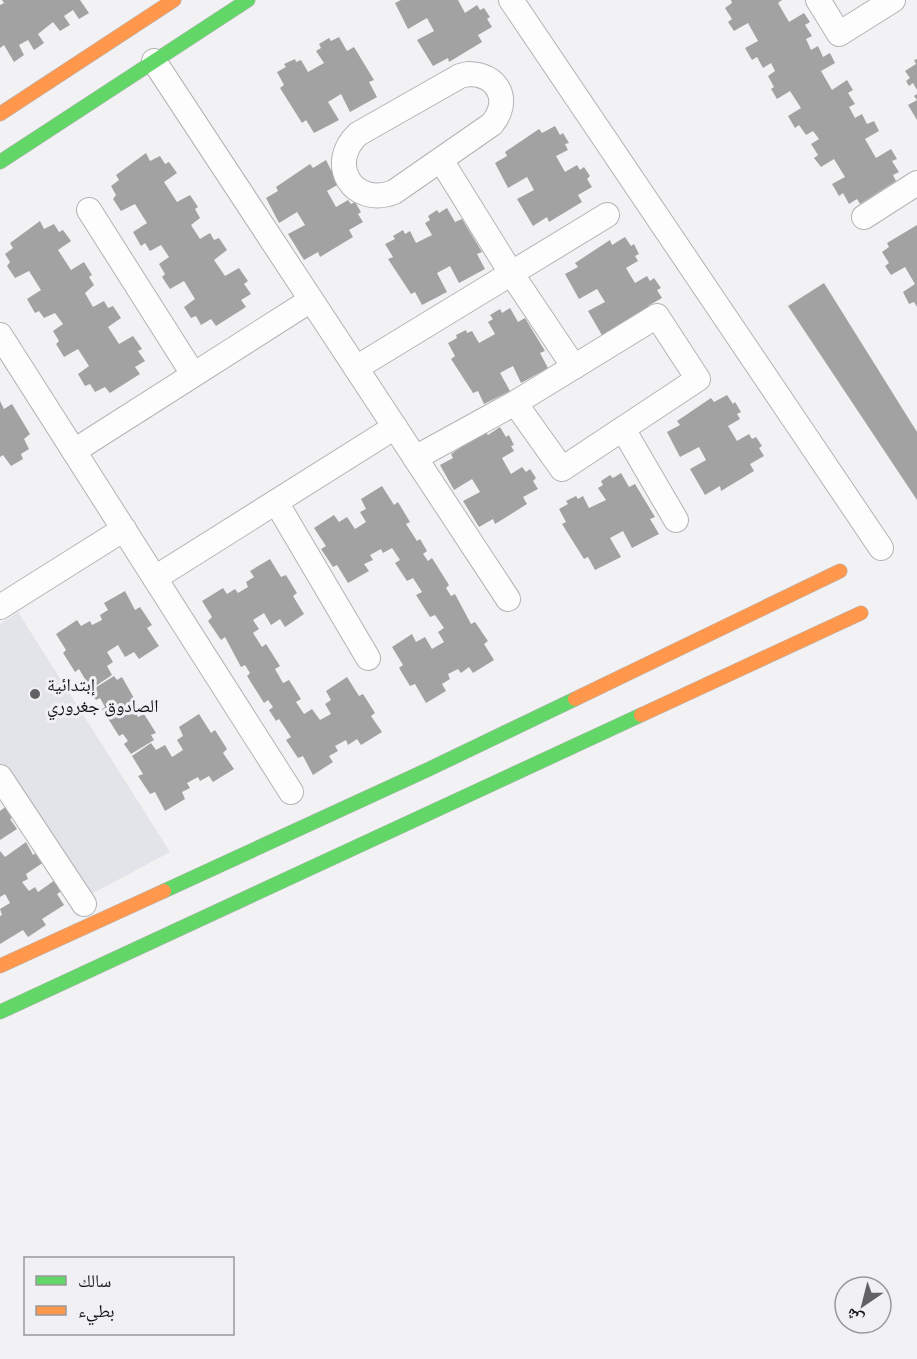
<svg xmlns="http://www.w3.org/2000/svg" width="917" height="1359" font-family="Raleway,'Noto Naskh Arabic',sans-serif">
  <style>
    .built { fill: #e3e3ea }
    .building { fill: #a3a2a3 }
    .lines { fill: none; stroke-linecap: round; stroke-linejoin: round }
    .street-casing { stroke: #b3b3b5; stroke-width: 26 }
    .fast-casing { stroke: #b3b3b5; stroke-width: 15 }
    .slow-casing { stroke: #b3b3b5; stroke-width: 15 }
    .street { stroke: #fdfdfd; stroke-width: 24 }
    .fast { stroke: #63d668; stroke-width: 14 }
    .slow { stroke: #ff974d; stroke-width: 14 }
    .poi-dot { fill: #626264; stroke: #f1f1f5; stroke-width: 2 }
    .labels { text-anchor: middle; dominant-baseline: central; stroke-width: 6; stroke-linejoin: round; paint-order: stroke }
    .poi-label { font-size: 18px; fill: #151516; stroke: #f1f1f5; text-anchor: start }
  </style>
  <rect width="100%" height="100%" fill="#f2f2f4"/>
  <!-- built -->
  <polygon class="built" points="18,612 170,852 86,897 0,763 0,624"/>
  <!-- building -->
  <g class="building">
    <polygon points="2,0 80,0 89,13 79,19 73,10 64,16 70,25 60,31 53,22 38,34 44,43 34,50 28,40 19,45 24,55 14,62 4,45 0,48 0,5 4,3"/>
    <polygon points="401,0 458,0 465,13 477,5 480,10 484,8 490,17 487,19 492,27 478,35 482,42 449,62 448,58 433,66 417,40 434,31 427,18 408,29 395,3"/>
    <polygon points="731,0 782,0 778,3 789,22 804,13 810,22 805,25 812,36 806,39 811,50 818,46 823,57 830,53 835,63 821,71 832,90 847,80 853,90 848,93 855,104 849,107 855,118 862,114 867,124 874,121 879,131 865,139 876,158 891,149 897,159 892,161 899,172 893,175 896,181 860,204 857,199 849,204 843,193 839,196 832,184 845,177 834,159 821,167 814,158 818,155 811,144 819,139 813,131 806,135 799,125 795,128 788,116 801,108 790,91 777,99 771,89 774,87 768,76 775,71 771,63 763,68 757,57 752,60 745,48 758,41 748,23 734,31 728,22 732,19 725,8 732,3"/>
    <polygon points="339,37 347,51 354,47 374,80 369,82 377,97 350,112 341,94 328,102 339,120 314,133 306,120 302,123 280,88 284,85 277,72 286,67 284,64 295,59 296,62 301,60 308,72 324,63 316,51 321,48 319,44 329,38 331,41"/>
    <polygon points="917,59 917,90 913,83 909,86 906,81 910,78 905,71 916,64 914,60"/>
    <polygon points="917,94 917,120 908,105 917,100 914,96"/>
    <polygon points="555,126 560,135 563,133 569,143 565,144 568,150 556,156 565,172 577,165 580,170 584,167 590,176 587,179 592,187 578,195 582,202 549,222 547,217 533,226 517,199 534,190 527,177 508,188 495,163 507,156 505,152 539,129 542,133"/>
    <polygon points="146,153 150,161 160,156 165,164 169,162 177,173 164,182 177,202 190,195 198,207 195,209 200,218 191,225 200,239 210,233 214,240 219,238 227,250 214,260 225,276 239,268 248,281 244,284 251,294 241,300 246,307 216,326 211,319 201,325 196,316 191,318 184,307 195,299 184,281 170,289 162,277 165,274 159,264 169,257 161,245 150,251 145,243 141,246 133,232 147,223 135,204 121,211 113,199 116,195 111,186 119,180 116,175"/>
    <polygon points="326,160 331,170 334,168 339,184 327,191 336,207 348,200 351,204 355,202 361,212 358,214 363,222 349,230 353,237 320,257 318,252 304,260 288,234 305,225 297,212 279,223 266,198 278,191 276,187 310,164 313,168"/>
    <polygon points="447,208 455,222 462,219 482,252 477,254 485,269 459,283 450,266 437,273 447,292 422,305 415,292 411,294 388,259 393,257 385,244 395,239 393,236 403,230 405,234 410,231 416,243 432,235 425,223 430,220 428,216 437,210 439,213"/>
    <polygon points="40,221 44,229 54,224 59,232 63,230 71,241 58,250 71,270 84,262 92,275 89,277 94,285 85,293 93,307 104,301 108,308 113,306 121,318 108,327 119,344 133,336 142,349 138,351 145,361 135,367 140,374 110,393 105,387 95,392 90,384 85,386 78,374 89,366 78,349 64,357 56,344 59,341 53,331 63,324 55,313 44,318 39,311 35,313 27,299 41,290 29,271 15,278 7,266 10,262 5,254 13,248 10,243"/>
    <polygon points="917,225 917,307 914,302 909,304 903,292 915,284 905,267 891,275 885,266 889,263 882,252 889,247 887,243"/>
    <polygon points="625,237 631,246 634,244 639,254 635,256 638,261 626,268 635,283 647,276 650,281 654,278 661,288 657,290 662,298 648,306 652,313 603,337 588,311 605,302 597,289 579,299 565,274 578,267 575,263 610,240 612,245"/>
    <polygon points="824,283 917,432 917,500 788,306"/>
    <polygon points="510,308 518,322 525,318 545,351 540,353 548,368 521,383 513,366 500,373 510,391 484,404 478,391 473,393 451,359 455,356 448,343 457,338 456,335 466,330 467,333 472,331 479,343 495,334 488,322 493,319 490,315 500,309 502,313"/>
    <polygon points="727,395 733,404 735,402 741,412 737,414 740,419 728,426 737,441 749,434 752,439 756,437 762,446 759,448 764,456 750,464 754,471 721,491 720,486 705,495 690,469 706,460 699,447 680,457 667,432 680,425 677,421 711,398 714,402"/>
    <polygon points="0,401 4,409 12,404 30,434 24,439 29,449 21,454 23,459 11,466 3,455 0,457"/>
    <polygon points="500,427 506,437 509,435 514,445 511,446 514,451 502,458 511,474 522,467 526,472 530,469 536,478 533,481 538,489 523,497 527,504 495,524 493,519 479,527 463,501 480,492 472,479 454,490 440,465 453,458 451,454 485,431 488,435"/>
    <polygon points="621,473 629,487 635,484 655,517 650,519 659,534 632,548 623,531 610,538 621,557 595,570 588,557 584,559 562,524 566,522 559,509 568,504 566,501 576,496 578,499 583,496 589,508 606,500 598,488 603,485 601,481 610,475 613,478"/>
    <polygon points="382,486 394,505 398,502 410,522 406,524 417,541 420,539 427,551 423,554 428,561 432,558 449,585 446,588 451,596 455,594 471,624 475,622 488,641 484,644 494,660 473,673 469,667 461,673 458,669 448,674 450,679 442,684 446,691 426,703 415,684 410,686 399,668 403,665 392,647 412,634 416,642 425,637 432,649 444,642 438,632 444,628 435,615 430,617 416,595 422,592 413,578 407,581 395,563 400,560 392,548 383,553 381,549 370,555 373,560 364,564 369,571 348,583 337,565 333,567 321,549 326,546 314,528 334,515 339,522 347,517 355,529 366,522 360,512 366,509 361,499"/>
    <polygon points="270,559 281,577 286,575 297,593 293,596 304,614 285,627 280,619 271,625 264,613 253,620 259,629 253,633 262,647 266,644 280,666 275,669 283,683 289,680 301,699 296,702 304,714 312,709 320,720 331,714 325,704 331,700 326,691 347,677 359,696 363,694 375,713 371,716 382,732 361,745 357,739 348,745 346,740 335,746 338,751 329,756 333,762 313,775 303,756 298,758 286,740 291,737 279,719 276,721 269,710 273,707 268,700 264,703 247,676 250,673 245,665 241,667 225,637 221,640 208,621 212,617 202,601 223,588 227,594 235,589 238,593 248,587 246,582 254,577 250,571"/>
    <polygon points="125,591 135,610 140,607 152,625 147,628 159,646 139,659 134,652 125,657 118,645 107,652 113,662 107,666 112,675 91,689 79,669 75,672 63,653 66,650 56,634 77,620 81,626 90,621 92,625 102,620 100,615 108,610 104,603"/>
    <polygon points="114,676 117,680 122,677 135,700 130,702 138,717 144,714 156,733 151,735 154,740 131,754 124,744 128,741 123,734 119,736 102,709 105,707 100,698 96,700 90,691"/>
    <polygon points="199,714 211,733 215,730 227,749 223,753 234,769 213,782 209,776 200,781 198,777 187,783 190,788 182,792 185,799 165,811 155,792 150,794 138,776 143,774 132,756 151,743 156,750 165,745 172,757 183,750 177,740 183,736 179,727"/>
    <polygon points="8,805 16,816 10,819 17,829 0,840 0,811"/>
    <polygon points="26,842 33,855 37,852 44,862 26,874 28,879 22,882 29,891 35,887 38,892 55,880 62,891 57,894 64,905 42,919 46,925 28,937 23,930 0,944 0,916 2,915 0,909 10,903 5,894 0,897 0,851 5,857"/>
  </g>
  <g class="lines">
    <defs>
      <g id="street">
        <polyline points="511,0 881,548"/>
        <polyline points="818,0 839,34 893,0"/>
        <polyline points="154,61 508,599"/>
        <path d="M468,74C499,74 511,101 492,124L394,192C353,208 326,164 358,134L460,76Z"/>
        <polyline points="441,160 511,273 574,367"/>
        <polyline points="89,210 193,374"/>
        <polyline points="864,217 917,183"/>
        <polyline points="0,335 291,792"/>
        <polyline points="356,368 607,215"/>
        <polyline points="623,429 676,520"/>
        <polyline points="74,451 311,300"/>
        <polyline points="415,458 515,403 657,316 698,379 562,469 515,403"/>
        <polyline points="276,502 368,658"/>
        <polyline points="155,578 395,427"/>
        <polyline points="0,607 124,529"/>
        <polyline points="0,777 84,904"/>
      </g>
      <g id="fast">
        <polyline points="0,162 248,0"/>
        <polyline points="164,891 427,770 575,699"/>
        <polyline points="0,1012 641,715"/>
      </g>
      <g id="slow">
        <polyline points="0,114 174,0"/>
        <polyline points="575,699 840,571"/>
        <polyline points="641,715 861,613"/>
        <polyline points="0,966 164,891"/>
      </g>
    </defs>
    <!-- street casing -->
    <use href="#street" class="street-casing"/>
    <!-- fast casing -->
    <use href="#fast" class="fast-casing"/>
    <!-- slow casing -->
    <use href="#slow" class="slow-casing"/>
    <!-- street -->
    <use href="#street" class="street"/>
    <!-- fast -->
    <use href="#fast" class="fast"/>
    <!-- slow -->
    <use href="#slow" class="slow"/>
  </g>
  <!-- markers -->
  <circle class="poi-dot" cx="35" cy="694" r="6"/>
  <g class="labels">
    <!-- poi labels -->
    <g class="poi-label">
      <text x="47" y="684">إبتدائية<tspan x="47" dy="21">الصادوق جغروري</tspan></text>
    </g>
  </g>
  <!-- legend -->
  <rect x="24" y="1257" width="210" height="78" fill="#f1f1f5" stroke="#99999c" stroke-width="1.5"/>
  <rect x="36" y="1276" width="30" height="9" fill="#63d668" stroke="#99999c" stroke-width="1.5"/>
  <text x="78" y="1287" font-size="18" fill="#151516">سالك</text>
  <rect x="36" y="1306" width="30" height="9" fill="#ff974d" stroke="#99999c" stroke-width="1.5"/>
  <text x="78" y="1317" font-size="18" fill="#151516">بطيء</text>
  <!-- north arrow -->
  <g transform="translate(863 1305) rotate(215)"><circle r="28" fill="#f1f1f5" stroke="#99999c" stroke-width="1.5"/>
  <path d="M0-4.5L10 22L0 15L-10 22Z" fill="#626264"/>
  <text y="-9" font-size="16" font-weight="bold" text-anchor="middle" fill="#151516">ش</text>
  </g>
</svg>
